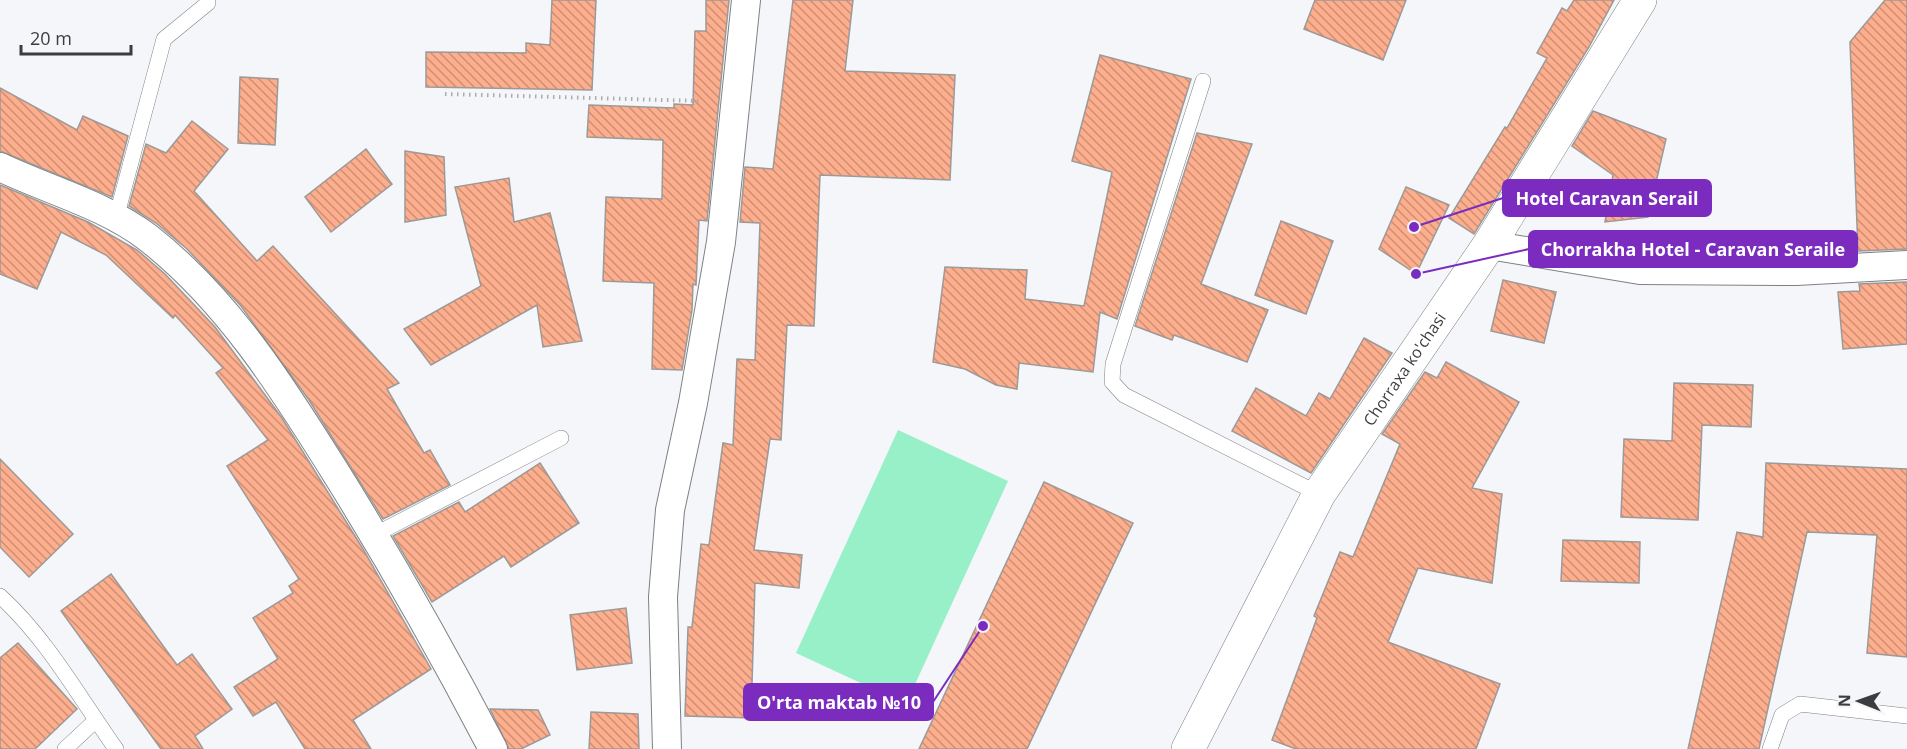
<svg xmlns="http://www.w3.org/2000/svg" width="1907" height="749" font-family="'Open Sans',sans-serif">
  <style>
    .pitch { fill: #97f0c8 }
    .building { fill: url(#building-back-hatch); stroke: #9c9998; stroke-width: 1.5 }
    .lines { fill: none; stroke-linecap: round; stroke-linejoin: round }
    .service-casing { stroke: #7e8082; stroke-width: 16 }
    .minor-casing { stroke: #7e8082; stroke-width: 30 }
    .tertiary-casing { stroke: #7e8082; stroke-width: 34 }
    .path { stroke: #abacae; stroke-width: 4; stroke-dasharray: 1.5 4.5; stroke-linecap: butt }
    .service { stroke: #fff; stroke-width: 15 }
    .minor { stroke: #fff; stroke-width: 28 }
    .tertiary { stroke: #fff; stroke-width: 33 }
    .labels { text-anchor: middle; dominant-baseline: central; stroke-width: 4.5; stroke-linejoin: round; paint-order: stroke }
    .street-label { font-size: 16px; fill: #3c3d3e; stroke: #f5f6f9 }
    .leader { fill: none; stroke: #7b2cbf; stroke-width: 2 }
    .callout-dot { fill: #7b2cbf; stroke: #f5f6f9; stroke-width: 2 }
    .callout { fill: #7b2cbf; stroke: #7b2cbf; stroke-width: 2 }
    .callout-label { font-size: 18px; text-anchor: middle; font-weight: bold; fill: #fff }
  </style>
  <defs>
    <pattern id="building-back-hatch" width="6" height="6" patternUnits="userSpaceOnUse" patternTransform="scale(1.5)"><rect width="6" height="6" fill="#fdae8d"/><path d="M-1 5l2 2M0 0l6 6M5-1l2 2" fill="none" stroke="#ce8f75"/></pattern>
  </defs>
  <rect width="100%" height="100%" fill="#f5f6f9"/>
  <!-- pitch -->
  <polygon class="pitch" points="898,430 1008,481 906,704 796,653"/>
  <!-- building -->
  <g class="building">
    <polygon points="552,0 596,0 592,90 426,87 426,52 526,53 526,43 550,45"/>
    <polygon points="706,0 729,0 707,221 699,220 696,285 693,284 692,310 682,370 652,369 654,283 603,281 606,197 662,199 663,140 587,137 589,105 674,108 674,104 693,105 695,31 706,31"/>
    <polygon points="793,0 853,0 845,71 955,75 950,180 820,175 814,326 787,325 781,440 770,439 754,550 802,555 799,588 755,583 751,718 685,716 688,627 692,627 701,544 709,545 723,443 733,445 737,359 755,360 760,223 740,222 745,167 773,169"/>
    <polygon points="1315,0 1406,0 1383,60 1304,29"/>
    <polygon points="1574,0 1614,0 1589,47 1474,234 1449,218 1505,127 1507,128 1547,58 1537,53 1562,8 1567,11"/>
    <polygon points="1885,0 1907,0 1907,249 1858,251 1850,42"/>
    <polygon points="1100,55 1191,79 1117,319 1100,312 1093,372 1019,363 1017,389 996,385 965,369 933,362 945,267 1027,270 1025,299 1084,306 1112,172 1072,161"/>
    <polygon points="240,77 278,79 275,145 238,143"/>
    <polygon points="0,88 77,130 83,116 128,136 112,197 0,151"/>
    <polygon points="1593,111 1666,139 1648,217 1605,222 1613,175 1572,146"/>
    <polygon points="192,121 228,149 194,191 257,261 273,246 399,383 387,389 424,453 430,450 450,485 383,519 309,400 241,306 187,249 156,223 129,206 146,144 166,153"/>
    <polygon points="1197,133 1252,144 1201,284 1268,310 1247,362 1174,335 1172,340 1135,326"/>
    <polygon points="366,149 392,184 331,232 305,197"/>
    <polygon points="405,151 444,157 446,215 405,222"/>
    <polygon points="509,178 514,222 550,213 582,341 543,347 537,305 431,365 404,329 481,286 455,187"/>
    <polygon points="0,185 88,222 137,250 165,274 215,327 282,418 363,549 431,669 353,720 371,749 305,749 276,702 253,716 234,687 278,659 253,618 293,593 289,586 299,579 227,466 268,440 216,373 223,368 175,315 173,318 106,255 61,232 37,289 0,274"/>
    <polygon points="1406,187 1449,205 1416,274 1379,249"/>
    <polygon points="1281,221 1333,241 1306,314 1255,295"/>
    <polygon points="1503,280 1556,292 1544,343 1491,331"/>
    <polygon points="1907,282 1907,344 1843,349 1838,292 1860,291 1859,284"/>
    <polygon points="1364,338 1392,353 1311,473 1232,431 1256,388 1306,416 1319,393 1330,399"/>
    <polygon points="1446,362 1519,402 1472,488 1502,494 1492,583 1418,568 1388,642 1500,684 1476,749 1296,749 1272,740 1317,618 1314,616 1340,552 1353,557 1400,444 1382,434 1425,372 1437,378"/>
    <polygon points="1674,383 1753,385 1751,427 1702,425 1698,520 1621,517 1624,439 1672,441"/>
    <polygon points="0,459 73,534 29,577 0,547"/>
    <polygon points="540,463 579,523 511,567 504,556 432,602 393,536 459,502 465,512"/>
    <polygon points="1766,463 1907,469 1907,657 1867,653 1877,535 1807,532 1759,749 1688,749 1737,532 1763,537"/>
    <polygon points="1044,482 1133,523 1027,749 919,749"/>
    <polygon points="1563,540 1640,542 1639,583 1561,581"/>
    <polygon points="111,574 177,665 192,654 232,709 195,736 203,749 161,749 61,611"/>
    <polygon points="626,608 632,663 577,670 570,615"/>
    <polygon points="18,643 77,709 35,749 0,749 0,658"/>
    <polygon points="490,709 538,710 550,735 521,749 509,749"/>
    <polygon points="591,712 638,714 639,749 589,749"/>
  </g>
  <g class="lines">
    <defs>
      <g id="service">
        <polyline points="1203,81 1113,364 1112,382 1124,395 1319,494"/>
        <polyline points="116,218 164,39 208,3"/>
        <polyline points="374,535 561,438"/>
        <path d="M0,596C48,640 79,697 116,749"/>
        <polyline points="65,749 95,721"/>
        <polyline points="1770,749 1782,715 1800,704 1907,716"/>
      </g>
      <g id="minor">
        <path d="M0,167C48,190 105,205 147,237C227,299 283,388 336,473C392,563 444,655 493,749"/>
        <polyline points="1489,245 1640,270 1796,271 1907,265"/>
        <polyline points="667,749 663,597 670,510 693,403 721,242 746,0"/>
      </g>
      <g id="tertiary">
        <path id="s1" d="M1188,749L1319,494L1489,245L1640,0"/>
      </g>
    </defs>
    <!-- service casing -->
    <use href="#service" class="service-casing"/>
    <!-- minor casing -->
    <use href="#minor" class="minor-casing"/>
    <!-- tertiary casing -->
    <use href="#tertiary" class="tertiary-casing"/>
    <!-- path -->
    <polyline class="path" points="445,94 702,101"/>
    <!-- service -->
    <use href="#service" class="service"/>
    <!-- minor -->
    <use href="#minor" class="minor"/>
    <!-- tertiary -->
    <use href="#tertiary" class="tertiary"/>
  </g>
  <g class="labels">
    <!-- street labels -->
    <g class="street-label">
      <text stroke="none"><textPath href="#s1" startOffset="438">Chorraxa ko'chasi</textPath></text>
    </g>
  </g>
  <!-- callouts -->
  <path class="leader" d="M1414 227L1503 198M1416 274L1529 249M983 626L933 702"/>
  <g class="callout-dot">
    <circle cx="1414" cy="227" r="6"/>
    <circle cx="1416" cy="274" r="6"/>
    <circle cx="983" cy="626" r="6"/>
  </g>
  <g class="callout">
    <rect x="1503" y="180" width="208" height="36" rx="6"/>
    <rect x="1529" y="231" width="328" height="36" rx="6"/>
    <rect x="744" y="684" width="189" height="36" rx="6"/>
  </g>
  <g class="callout-label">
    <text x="1607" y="205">Hotel Caravan Serail</text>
    <text x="1693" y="256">Chorrakha Hotel - Caravan Seraile</text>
    <text x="839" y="709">O'rta maktab №10</text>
  </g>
  <!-- north arrow -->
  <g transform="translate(1859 701) rotate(271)" stroke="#f5f6f9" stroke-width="4.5" paint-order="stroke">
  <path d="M0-4.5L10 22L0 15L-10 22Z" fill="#3c3d3e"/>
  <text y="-9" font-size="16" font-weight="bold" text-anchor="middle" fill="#3c3d3e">N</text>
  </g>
  <!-- scale -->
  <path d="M21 45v9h110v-9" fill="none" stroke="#3c3d3e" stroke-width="3"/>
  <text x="30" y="45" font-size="18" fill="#3c3d3e" stroke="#f5f6f9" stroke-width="4.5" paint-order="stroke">20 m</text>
</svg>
